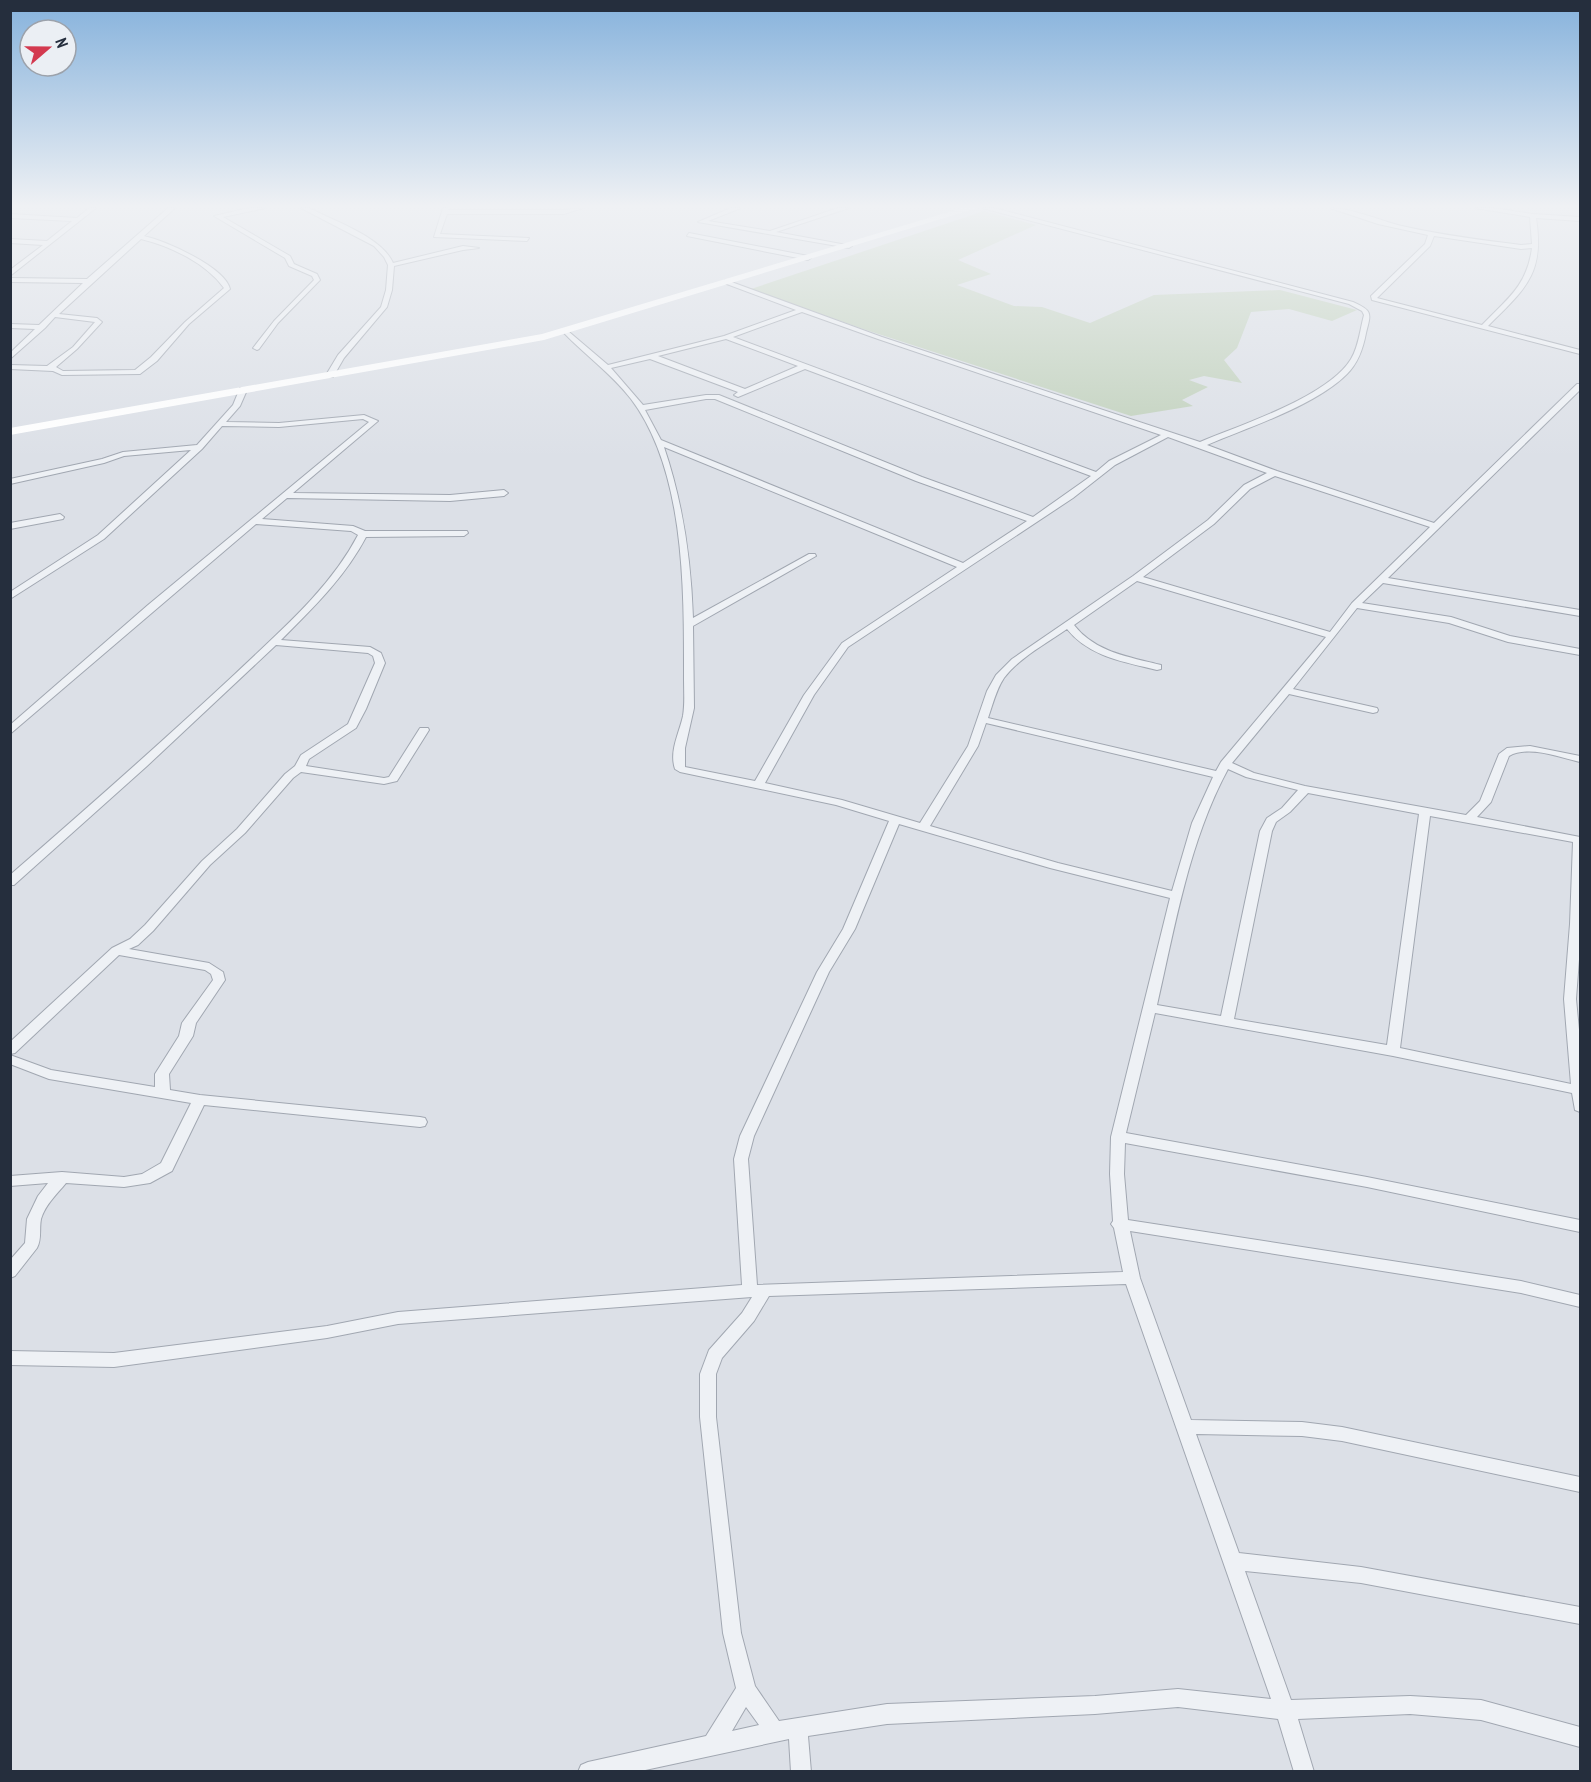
<svg xmlns="http://www.w3.org/2000/svg" width="1591" height="1782" font-family="'PT Sans Narrow',sans-serif">
  <style>
    .green { fill: #c1d1bc }
    .lines { fill: none; stroke-linecap: round; stroke-linejoin: round }
    .minor-casing { stroke: #a1a7b1; stroke-width: 2 }
    .minor { fill: #eef1f5; fill-rule: evenodd }
    .secondary { fill: #fff; fill-rule: evenodd }
  </style>
  <rect width="100%" height="100%" fill="#dce0e7"/>
  <!-- green -->
  <polygon class="green" points="984,211 1036,225 958,260 991,274 957,285 1014,306 1042,307 1090,323 1154,295 1280,290 1357,310 1332,321 1289,309 1251,312 1237,348 1224,360 1242,383 1204,376 1189,380 1208,387 1182,400 1193,406 1131,416 863,329 751,289"/>
  <g class="lines">
    <defs>
      <g id="minor">
        <polygon points="89,208 96,208 10,276 10,270 43,245 10,243 10,239 47,241 72,221 10,218 10,214 77,218"/>
        <path d="M168,208H175L144,236C166,241 225,267 230,289L189,324L157,361L140,374L62,375L53,371L10,369V365L47,366L73,347L95,322L55,317L45,328L10,359V353L35,329L10,328V324L39,325L83,283L10,282V278L87,279ZM141,239C170,246 206,263 224,288L185,322L151,357L135,370L63,371L56,367L77,349L102,322L97,318L59,314Z"/>
        <polygon points="249,208 265,208 223,217 290,256 294,264 317,274 320,280 278,323 259,349 257,350 253,348 274,321 314,280 312,276 289,266 285,258 214,216"/>
        <path d="M301,208H309C334,221 382,237 393,263L463,246L479,248L463,250L394,266L392,290L387,307L344,358L333,377H330L326,375L338,355L381,307L386,290L388,265L384,257L374,246Z"/>
        <polygon points="443,208 449,208 448,210 564,210 583,208 564,214 447,214 440,234 529,238 527,241 434,237"/>
        <polygon points="731,208 741,208 708,221 770,231 838,208 849,208 776,232 852,246 849,248 698,222"/>
        <path d="M982,208H994L1353,302C1373,311 1371,313 1366,333C1363,349 1358,363 1347,374C1315,406 1249,427 1207,445L1277,471L1434,523L1577,384H1580V390L1388,578L1580,610V616L1383,583L1362,603L1451,617L1510,636L1580,649V655L1508,642L1449,623L1357,608L1293,689L1377,708L1378,710L1377,712L1373,713L1289,694L1232,763L1254,773L1305,786L1466,815L1480,801L1499,754L1507,748L1530,746L1580,756V762C1559,757 1529,745 1509,756L1491,802L1477,817L1580,837V946L1576,999L1580,1040V1112L1575,1110L1572,1093L1393,1056L1155,1013L1126,1133L1367,1177L1580,1220V1232L1367,1187L1125,1143L1124,1174L1128,1220L1521,1281L1580,1295V1307L1521,1293L1130,1231L1140,1278L1191,1420L1302,1422L1342,1427L1580,1477V1492L1342,1441L1302,1436L1196,1434L1239,1553L1361,1567L1580,1607V1624L1361,1583L1245,1571L1291,1700L1410,1696L1481,1700L1580,1727V1747L1481,1720L1410,1714L1298,1719L1314,1772H1294L1278,1719L1178,1707L1095,1714L887,1724L808,1736L811,1772H791L789,1739L636,1772H578L581,1765L588,1762L706,1736L736,1688L723,1633L700,1417V1374L709,1350L742,1313L752,1297L398,1324L327,1338L114,1367L10,1365V1351L114,1353L327,1326L398,1312L742,1285L734,1159L740,1136L817,972L843,929L889,821L836,805L680,772L675,769C669,751 679,734 683,716C685,704 684,692 684,680C684,592 686,472 631,399C611,373 585,355 563,332L568,331L608,365L724,336L796,310L724,283V281L726,280L882,337L1200,442C1240,425 1328,397 1351,359C1359,346 1360,329 1364,315L1362,311L1349,304ZM802,312L878,339L1161,435L1109,461L1096,472L733,337ZM726,339L798,366L745,389L658,356ZM650,359L738,392L734,395L738,397L805,369L1091,476L1033,517L922,477L719,395H706L643,405L611,368ZM706,399H715L916,481L1027,521L963,563L661,440L645,410ZM1168,437L1267,473L1244,485L1208,520L1133,576L1012,659L996,675L987,691L968,746L920,823L842,800L765,783L814,695L848,647L1073,498L1115,465ZM664,447L957,567L842,643L804,695L755,781L685,767V748L694,708L693,626L816,556L815,554H809L693,618C691,559 683,503 664,447ZM1275,476L1430,527L1352,603L1330,632L1143,577L1214,524L1250,489ZM1137,581L1326,637L1221,762L1216,771L988,718C993,704 996,690 1004,678C1020,657 1046,644 1067,629C1089,657 1125,662 1157,670L1161,669V665C1129,657 1095,652 1074,625ZM986,723L1213,777L1192,823L1172,891L1058,863L930,826L978,746ZM1228,769L1246,777L1298,790L1282,808L1267,818L1260,831L1221,1016L1157,1005C1175,926 1189,841 1228,769ZM1308,793L1419,814L1387,1045L1234,1019L1272,831L1276,822L1290,812ZM1430,816L1573,842L1570,924L1564,999L1571,1084L1400,1048ZM899,824L1050,868L1170,898L1111,1137L1110,1174L1113,1221L1111,1224L1114,1228L1123,1272L757,1285L748,1159L754,1136L829,972L855,929ZM1126,1284L1271,1699L1178,1689L1095,1696L887,1704L779,1721L755,1686L741,1633L716,1417V1374L722,1358L754,1321L769,1296ZM746,1707L759,1725L732,1731Z"/>
        <path d="M1330,208C1353,208 1380,221 1402,226C1441,235 1481,240 1521,245L1532,244L1530,217L1475,208H1493L1533,214L1580,217V221L1536,218C1545,274 1525,289 1488,326L1580,350V354L1372,300L1371,296L1425,244L1428,235L1378,224ZM1434,236L1521,249L1532,248C1527,286 1507,299 1482,325L1377,298L1430,246Z"/>
        <polygon points="689,233 808,256 811,258 808,260 687,236"/>
        <path d="M240,388L247,390L240,406L226,422L279,423L364,415L378,421L293,493L450,495L504,490L508,493L504,496L450,501L287,498L262,519L353,526L365,531H467L468,533L464,536L366,537C345,577 313,608 281,640L370,647L381,653L385,663L366,709L356,728L309,759L306,766L384,778L389,777L420,728H428L429,730L397,781L384,784L301,772L293,778L245,833L210,865L153,931L138,945L129,949L209,963L223,972L225,980L196,1023L193,1036L169,1074L170,1090L200,1095L420,1117L425,1118L427,1122L425,1126L420,1127L204,1105L172,1171L150,1183L124,1187L66,1183C57,1194 45,1205 41,1219C39,1229 42,1239 37,1248L15,1276L10,1278V1260L25,1243L27,1219L38,1196L48,1183L10,1186V1176L62,1172L124,1177L142,1174L161,1163L191,1103L49,1079L10,1064V1055L51,1070L155,1087V1074L179,1036L182,1023L213,980L211,974L205,970L119,955L15,1053L10,1054V1042L112,948L130,939L145,925L202,861L237,829L285,774L295,766L301,755L348,724L375,663L373,656L368,653L276,645L147,766L14,885H10V875C86,809 161,743 235,674C279,632 330,589 358,535L351,531L256,524L10,734V725L148,605L369,422L363,419L279,427L222,426L202,449L104,539L10,599V592L98,535L191,450L124,456L104,463L10,484V479L102,459L123,452L197,445L233,405Z"/>
        <polygon points="60,514 64,517 63,519 10,529 10,523"/>
      </g>
    </defs>
    <!-- minor casing -->
    <use href="#minor" class="minor-casing"/>
    <!-- minor -->
    <use href="#minor" class="minor"/>
    <!-- secondary -->
    <polygon class="secondary" points="962,208 977,208 544,340 10,435 10,428 542,334"/>
  </g>
  <!-- sky -->
  <linearGradient id="sky" x2="0" y2="1"><stop stop-color="#86b2dc"/><stop offset="0.45" stop-color="#eff1f4"/><stop offset="1" stop-color="#eff1f4" stop-opacity="0"/></linearGradient>
  <rect width="1591" height="458" fill="url(#sky)"/>
  <!-- border -->
  <rect width="1591" height="1782" fill="none" stroke="#252e3d" stroke-width="24"/>
  <!-- north arrow -->
  <g transform="translate(48 48) rotate(70)"><circle r="28" fill="#ebeff4" stroke="#9ca2ab" stroke-width="1.5"/>
  <path d="M0-4.5L10 22L0 15L-10 22Z" fill="#d3394f"/>
  <text y="-9" font-size="16" font-weight="bold" text-anchor="middle" fill="#252e3d">N</text>
  </g>
</svg>
